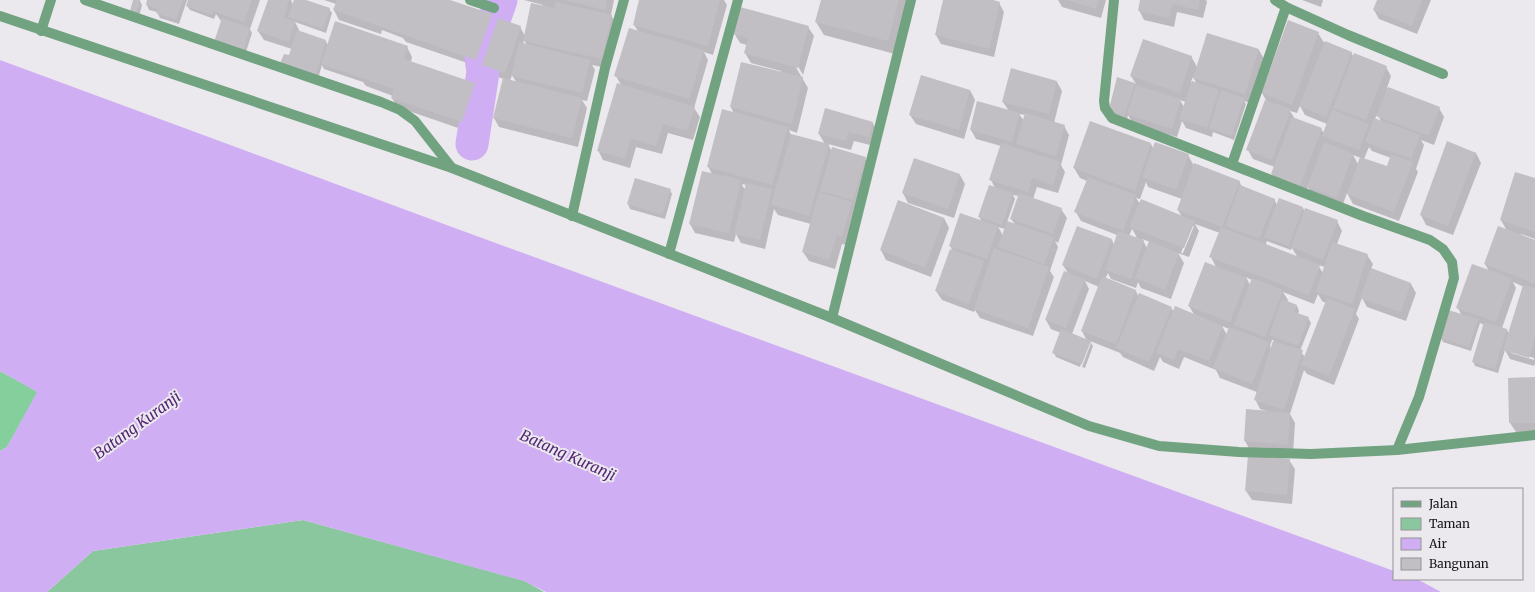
<svg xmlns="http://www.w3.org/2000/svg" width="1535" height="592" font-family="Merriweather,serif">
  <style>
    .green { fill: #8ac79e }
    .forest { fill: #85cf9d }
    .water { fill: #d0aef3 }
    .shadow { fill: #0003; fill-rule: evenodd }
    .lines { fill: none; stroke-linecap: round; stroke-linejoin: round }
    .canal { stroke: #d0aef3; stroke-width: 33 }
    .building { fill: #c1bec4 }
    .minor { stroke: #72a381; stroke-width: 10 }
    .labels { text-anchor: middle; dominant-baseline: central; stroke-width: 4; stroke-linejoin: round; paint-order: stroke }
    .water-label { font-size: 15px; font-style: italic; fill: #532675; stroke: #ebe8ee }
  </style>
  <rect width="100%" height="100%" fill="#ebe8ee"/>
  <!-- green -->
  <polygon class="green" points="303,520 525,581 544,592 47,592 93,551"/>
  <!-- forest -->
  <polygon class="forest" points="0,371 38,392 7,447 0,451"/>
  <!-- water -->
  <polygon class="water" points="0,60 452,227 1394,571 1394,579 1417,579 1441,592 546,592 524,581 303,520 93,551 47,592 0,592 0,451 7,447 37,392 0,371"/>
  <!-- shadow -->
  <g class="shadow">
    <polygon points="135,0 140,1 142,5 139,17 134,15"/>
    <polygon points="149,0 187,0 179,24 160,18 157,12 149,10 147,5"/>
    <polygon points="189,0 260,0 250,29 252,33 245,55 216,14 214,19 190,10 187,6"/>
    <polygon points="269,0 291,0 293,5 295,0 303,0 329,9 332,13 326,33 295,22 300,32 325,40 328,45 407,47 412,57 411,62 474,84 480,93 467,131 397,107 392,98 393,96 366,86 363,82 324,69 322,65 317,82 289,57 292,49 264,40 258,31"/>
    <path d="M324,0H448L491,15L497,24L520,27L525,36L543,5L524,0H614L611,15L617,25L607,68L592,65L595,70L587,101L582,100L587,108L578,147L499,127L494,118L504,79L489,74L483,64L482,68L406,42L403,38L382,30L381,34L339,20L334,10L336,4ZM524,40L527,45L523,44ZM512,75L517,83L510,81Z"/>
    <polygon points="477,0 497,0 495,6"/>
    <polygon points="640,0 724,0 727,5 713,55 704,52 708,60 694,108 700,117 693,140 668,133 662,154 636,147 630,168 603,160 598,150 621,85 616,76 638,31 634,25"/>
    <polygon points="822,0 909,0 895,54 824,35 816,22"/>
    <polygon points="944,0 988,0 999,3 1004,12 994,57 941,44 936,35"/>
    <polygon points="1058,0 1106,0 1101,18 1062,7"/>
    <polygon points="1141,0 1206,0 1207,2 1203,18 1177,12 1174,27 1144,20 1139,10"/>
    <polygon points="1302,0 1323,0 1321,7"/>
    <polygon points="1378,0 1431,0 1417,34 1379,19 1374,10"/>
    <path d="M808,27L814,36L803,75L796,63L794,64L808,88L797,133L789,130L791,135L825,144L819,134L872,122L878,132L874,146L854,141L851,150L828,144L832,152L865,158L870,167L858,209L854,208L856,212L847,245L842,244L835,269L809,261L803,252L811,224L778,215L774,209L765,249L741,243L736,234L734,242L695,233L690,224L712,174L708,166L734,114L731,107L742,63L781,73V71L751,63L745,53L747,45L740,43L734,33ZM742,184L747,185L746,190L743,187Z"/>
    <path d="M1318,33L1325,44L1351,52L1353,56L1386,67L1391,76L1387,88L1439,108L1444,117L1434,145L1421,140L1424,145L1416,169L1418,172L1399,221L1353,204L1347,193L1342,207L1313,196L1308,187L1306,194L1278,184L1272,174L1275,167L1253,159L1248,150L1267,102L1262,93ZM1300,106L1305,115L1327,124L1324,133L1321,129L1295,119L1290,111L1297,113ZM1377,114L1381,121L1375,119ZM1369,147L1372,151L1391,158L1387,168L1364,159ZM1353,155L1361,158L1358,164Z"/>
    <path d="M1259,50L1264,59L1250,103L1244,101L1246,104L1234,140L1213,132L1212,137L1186,128L1182,121L1177,137L1133,124L1128,115L1127,121L1113,113L1117,79L1136,84L1131,76L1191,56L1197,67ZM1193,77L1197,84L1191,82ZM1180,100L1186,102L1184,107Z"/>
    <path d="M1012,69L1057,82L1062,91L1054,123L1064,126L1069,135L1061,165L1065,172L1058,193L1037,187L1033,199L1061,209L1067,218L1058,243L1055,241L1058,247L1050,271L1054,277L1033,336L980,318L975,310L974,312L942,300L936,291L953,251L950,246L982,222L979,216L995,188L991,180L1001,146L976,139L971,130L1009,111L1003,102ZM1019,114L1026,115L1024,121ZM1013,195L1019,196L1011,219L1015,224L1007,222L1015,199ZM998,227L1005,229L1003,236L1000,230Z"/>
    <polygon points="970,90 975,100 964,139 916,124 910,115"/>
    <polygon points="1448,143 1476,153 1481,163 1453,235 1426,225 1421,215"/>
    <path d="M1151,144L1153,148L1188,155L1194,166L1239,181L1242,187L1274,199L1277,205L1303,208L1305,212L1337,221L1342,231L1337,244L1367,255L1373,264L1371,269L1411,284L1416,293L1406,321L1367,307L1362,298L1356,314L1359,319L1334,385L1307,374L1304,370L1290,414L1295,423L1293,454L1250,450L1245,441L1247,410L1267,411L1260,409L1255,399L1257,392L1220,378L1216,370L1184,357L1179,369L1163,362L1160,357L1154,371L1123,357L1120,353L1090,341L1093,346L1085,368L1082,367L1091,343H1089L1080,367L1056,357L1054,353L1061,333L1051,329L1046,320L1068,273L1063,265L1112,240L1114,245L1117,235L1081,221L1076,212L1087,181L1080,178L1074,168ZM1146,182L1148,187L1182,199L1178,210L1182,217L1140,204L1136,198L1140,199ZM1195,224L1220,233L1211,257L1216,267L1189,306L1195,316L1174,312L1171,308L1138,296L1136,291L1105,279L1108,273L1111,279L1136,288L1138,282L1141,288L1171,299L1184,263L1178,253L1189,257L1199,231ZM1191,226H1194L1183,253H1181ZM1132,229L1134,232L1137,238L1129,236ZM1142,239L1150,242L1147,248ZM1267,241L1291,250L1292,248L1298,258L1265,246ZM1318,265L1325,267L1323,273L1321,270ZM1246,277L1252,280L1250,285ZM1085,281L1099,287L1082,331L1087,341L1072,334L1089,289ZM1283,292L1314,304L1318,294L1322,301L1326,303L1305,357L1300,351L1311,323L1308,318L1298,314L1299,311L1297,306L1287,302L1288,300ZM1222,326L1229,329L1227,335ZM1272,340H1274L1271,349L1270,346Z"/>
    <polygon points="960,175 965,184 954,218 908,203 903,193"/>
    <polygon points="635,179 670,190 672,194 665,219 630,209 628,204"/>
    <path d="M1535,179V239L1521,234V236L1535,242V364L1534,366L1510,359L1505,350L1498,373L1475,366L1473,361L1484,325L1480,323L1471,351L1443,342L1441,338L1462,316L1458,308L1489,271L1485,264L1507,231L1501,220ZM1513,282L1524,287L1509,334L1507,330L1502,328L1516,288ZM1511,351L1534,358V360L1511,353Z"/>
    <polygon points="899,201 944,218 949,228 931,277 886,260 881,250"/>
    <polygon points="1535,378 1535,432 1516,432 1510,423 1509,379"/>
    <polygon points="1289,460 1295,469 1292,504 1252,500 1246,491"/>
  </g>
  <g class="lines">
    <!-- canal -->
    <polyline class="canal" points="472,144 483,72 481,58 501,0"/>
  </g>
  <!-- building -->
  <g class="building">
    <polygon points="133,0 140,0 136,13 130,11"/>
    <polygon points="147,0 183,0 176,20 156,13 158,9 146,5"/>
    <polygon points="188,0 252,0 244,22 213,11 212,15 186,6"/>
    <polygon points="268,0 289,0 284,18 295,21 289,42 257,31"/>
    <polygon points="294,0 306,0 330,8 323,29 288,17"/>
    <polygon points="337,0 450,0 492,14 476,60 333,10"/>
    <polygon points="563,0 607,0 605,10"/>
    <polygon points="639,0 720,0 708,46 633,25"/>
    <polygon points="821,0 899,0 888,41 815,22"/>
    <polygon points="943,0 993,0 1000,2 989,49 935,35"/>
    <polygon points="1066,0 1099,0 1096,9"/>
    <polygon points="1140,0 1200,0 1198,10 1172,4 1169,18 1138,11"/>
    <polygon points="1377,0 1422,0 1412,26 1373,10"/>
    <polygon points="556,2 612,15 602,59 523,41 531,3 554,8"/>
    <polygon points="740,7 809,26 798,68 744,53 748,38 733,34"/>
    <polygon points="222,18 250,28 243,51 214,42"/>
    <polygon points="498,18 521,26 505,73 482,65"/>
    <polygon points="1288,20 1319,32 1292,105 1261,93"/>
    <polygon points="335,21 408,46 404,59 475,83 462,122 391,98 394,89 321,64"/>
    <polygon points="629,28 704,50 689,99 614,76"/>
    <polygon points="297,30 326,40 315,78 279,66 284,54 289,55"/>
    <polygon points="1207,33 1259,49 1245,94 1193,78"/>
    <polygon points="1143,39 1192,56 1180,93 1130,76"/>
    <polygon points="1325,41 1352,52 1326,117 1299,106"/>
    <polygon points="519,42 590,60 582,93 511,76"/>
    <polygon points="1354,53 1387,66 1366,120 1333,108"/>
    <polygon points="741,62 803,77 792,124 730,107"/>
    <polygon points="1011,68 1057,81 1049,114 1002,102"/>
    <polygon points="921,75 970,90 959,130 909,115"/>
    <polygon points="1117,77 1135,83 1124,117 1109,109"/>
    <polygon points="503,78 582,98 572,138 493,118"/>
    <polygon points="1192,81 1219,90 1207,128 1179,119"/>
    <polygon points="617,83 695,107 687,131 663,124 656,146 631,138 625,159 597,151"/>
    <polygon points="1136,85 1181,99 1172,129 1127,114"/>
    <polygon points="1388,87 1440,107 1429,136 1376,116"/>
    <polygon points="1221,90 1244,98 1232,136 1209,128"/>
    <polygon points="1265,100 1291,109 1272,160 1246,150"/>
    <polygon points="977,101 1020,113 1012,142 970,130"/>
    <polygon points="825,108 873,122 869,137 848,132 846,141 818,134"/>
    <polygon points="722,109 788,127 772,185 707,167"/>
    <polygon points="1332,109 1369,124 1359,150 1322,136"/>
    <polygon points="1025,113 1065,125 1056,156 1016,144"/>
    <polygon points="1292,117 1322,128 1300,186 1271,174"/>
    <polygon points="1374,118 1420,135 1411,159 1365,142"/>
    <polygon points="1090,121 1151,143 1135,191 1073,168"/>
    <polygon points="791,134 829,144 809,216 771,205"/>
    <polygon points="1447,141 1476,153 1448,226 1420,215"/>
    <polygon points="1155,142 1189,154 1176,190 1142,177"/>
    <polygon points="1324,142 1353,154 1337,198 1307,187"/>
    <polygon points="1001,143 1060,162 1053,185 1032,178 1028,192 989,180"/>
    <polygon points="832,147 866,157 853,200 820,191"/>
    <polygon points="1391,154 1413,162 1394,212 1347,194 1360,157 1387,166"/>
    <polygon points="914,158 960,174 948,209 902,193"/>
    <polygon points="1194,163 1240,181 1222,227 1177,210"/>
    <polygon points="702,171 741,180 729,233 689,224"/>
    <polygon points="1515,172 1535,178 1535,232 1500,220"/>
    <polygon points="1088,177 1136,195 1123,231 1074,212"/>
    <polygon points="635,178 671,189 662,215 627,204"/>
    <polygon points="746,183 772,189 760,240 734,234"/>
    <polygon points="989,185 1013,193 1002,225 978,217"/>
    <polygon points="1240,185 1275,199 1259,239 1225,226"/>
    <polygon points="819,192 852,202 842,237 837,235 829,260 802,252"/>
    <polygon points="1019,193 1062,208 1053,234 1010,219"/>
    <polygon points="1279,198 1303,207 1289,246 1264,237"/>
    <polygon points="1141,199 1195,221 1184,248 1129,227"/>
    <polygon points="898,200 944,218 925,268 880,250"/>
    <polygon points="1305,208 1338,220 1323,260 1291,247"/>
    <polygon points="960,213 998,226 987,259 949,246"/>
    <polygon points="1007,221 1054,237 1044,264 998,247"/>
    <polygon points="1077,226 1112,239 1097,279 1062,265"/>
    <polygon points="1498,226 1535,240 1535,284 1484,264"/>
    <polygon points="1221,227 1320,265 1309,295 1209,257"/>
    <polygon points="1118,231 1144,240 1131,279 1105,270"/>
    <polygon points="1149,241 1179,253 1165,290 1135,278"/>
    <polygon points="1332,242 1368,254 1352,304 1316,292"/>
    <polygon points="994,248 1049,267 1028,328 974,309"/>
    <polygon points="950,249 984,261 969,304 935,291"/>
    <polygon points="1205,262 1247,278 1230,322 1188,306"/>
    <polygon points="1472,264 1512,278 1496,322 1456,308"/>
    <polygon points="1371,268 1411,283 1401,312 1360,298"/>
    <polygon points="1064,271 1085,279 1066,328 1045,320"/>
    <polygon points="1102,276 1136,290 1116,344 1081,331"/>
    <polygon points="1252,278 1283,290 1265,337 1234,325"/>
    <polygon points="1523,285 1535,288 1535,338 1529,358 1503,350"/>
    <polygon points="1139,293 1172,307 1149,362 1116,348"/>
    <polygon points="1327,298 1355,309 1329,376 1301,365"/>
    <polygon points="1282,299 1297,305 1294,312 1309,317 1298,346 1269,335"/>
    <polygon points="1175,306 1223,326 1209,361 1178,349 1174,360 1156,353"/>
    <polygon points="1448,310 1478,319 1469,347 1440,338"/>
    <polygon points="1484,322 1507,329 1495,369 1472,362"/>
    <polygon points="1229,327 1269,342 1252,384 1213,368"/>
    <polygon points="1061,329 1091,341 1082,364 1052,353"/>
    <polygon points="1273,341 1303,350 1284,410 1254,400"/>
    <polygon points="1535,377 1535,423 1509,423 1508,378"/>
    <polygon points="1246,409 1290,413 1288,445 1244,441"/>
    <polygon points="1248,455 1290,459 1287,495 1245,491"/>
  </g>
  <g class="lines">
    <!-- minor -->
    <g class="minor">
      <polyline points="85,0 381,102 400,110 415,121 452,168"/>
      <polyline points="470,0 494,8"/>
      <polyline points="1114,0 1104,101 1105,108 1112,118 1363,216 1430,240 1443,249 1452,262 1454,278 1419,397 1397,450"/>
      <polyline points="1275,0 1286,7 1348,35 1443,74"/>
      <polyline points="0,16 452,168 832,318 1089,426 1159,446 1239,452 1311,454 1397,450 1535,435"/>
      <polyline points="41,31 51,0"/>
      <polyline points="1232,164 1286,7"/>
      <polyline points="572,216 605,68 624,0"/>
      <polyline points="669,254 738,0"/>
      <polyline points="832,318 911,0"/>
    </g>
  </g>
  <g class="labels">
    <!-- water labels -->
    <g class="water-label">
      <text transform="translate(137 425) rotate(-36)">Batang Kuranji</text>
      <text transform="translate(568 455) rotate(24)">Batang Kuranji</text>
    </g>
  </g>
  <!-- legend -->
  <rect x="1393" y="488" width="130" height="92" fill="#ebe8ee" stroke="#969498"/>
  <rect x="1401" y="501" width="20" height="6" fill="#72a381" stroke="#969498"/>
  <text x="1429" y="508" font-size="12" fill="#171618">Jalan</text>
  <rect x="1401" y="518" width="20" height="12" fill="#8ac79e" stroke="#969498"/>
  <text x="1429" y="528" font-size="12" fill="#171618">Taman</text>
  <rect x="1401" y="538" width="20" height="12" fill="#d0aef3" stroke="#969498"/>
  <text x="1429" y="548" font-size="12" fill="#171618">Air</text>
  <rect x="1401" y="558" width="20" height="12" fill="#c1bec4" stroke="#969498"/>
  <text x="1429" y="568" font-size="12" fill="#171618">Bangunan</text>
</svg>
